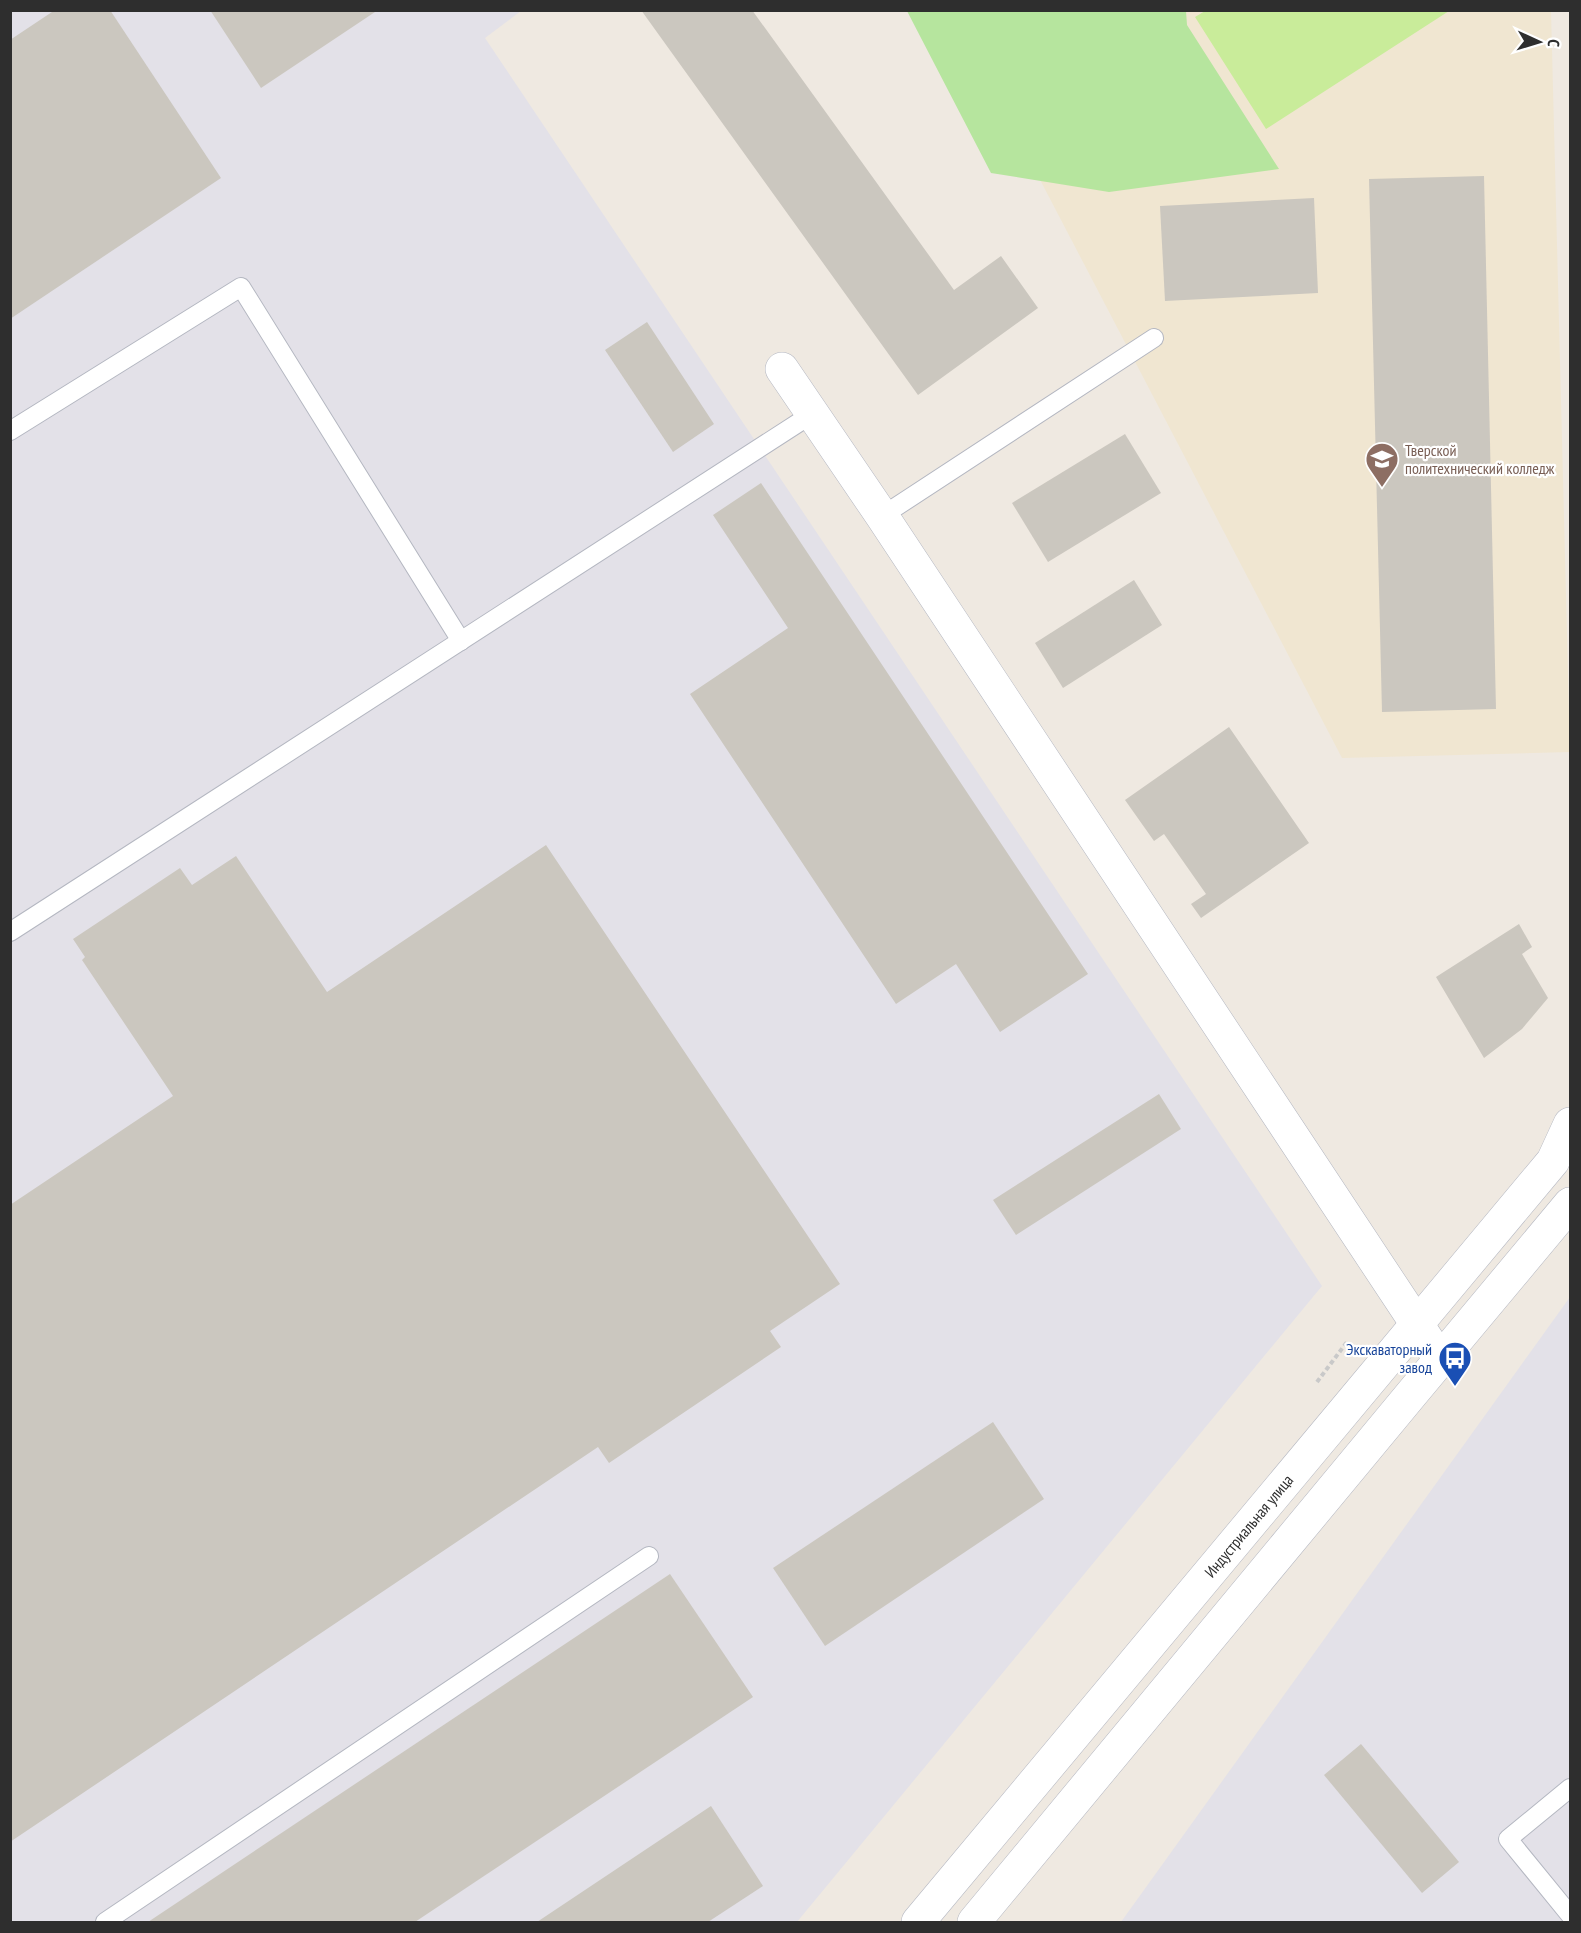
<svg xmlns="http://www.w3.org/2000/svg" width="1581" height="1933" font-family="'PT Sans Narrow',sans-serif">
  <style>
    .industrial { fill: #e3e1e8 }
    .education { fill: #f0e6d1 }
    .green { fill: #b6e59e }
    .pitch { fill: #c9ec9a }
    .building { fill: #cbc7bf }
    .lines { fill: none; stroke-linecap: round; stroke-linejoin: round }
    .service-casing { stroke: #b4b7c1; stroke-width: 20 }
    .minor-casing { stroke: #b4b7c1; stroke-width: 34 }
    .tertiary-casing { stroke: #b4b7c1; stroke-width: 34 }
    .path { stroke: #c9c9c9; stroke-width: 4; stroke-dasharray: 4.5 3; stroke-linecap: butt }
    .service { stroke: #fff; stroke-width: 18 }
    .minor { stroke: #fff; stroke-width: 33 }
    .tertiary { stroke: #fff; stroke-width: 33 }
    .labels { text-anchor: middle; dominant-baseline: central; stroke-width: 4.5; stroke-linejoin: round; paint-order: stroke }
    .education-label { font-size: 16px; fill: #785e54; stroke: #fff; text-anchor: start }
    .transit-label { font-size: 16px; fill: #164399; stroke: #fff; text-anchor: end }
    .street-label { font-size: 16px; fill: #2e2e2e; stroke: #fff }
  </style>
  <rect width="100%" height="100%" fill="#efe9e1"/>
  <!-- industrial -->
  <g class="industrial">
    <polygon points="11,11 521,11 485,38 1322,1286 797,1922 11,1922"/>
    <polygon points="1570,1297 1570,1922 1121,1922"/>
  </g>
  <!-- education -->
  <polygon class="education" points="1142,11 1551,11 1570,752 1342,758 1001,105"/>
  <!-- green -->
  <polygon class="green" points="907,11 1186,11 1187,25 1279,169 1109,192 991,173"/>
  <!-- pitch -->
  <polygon class="pitch" points="1205,11 1205,10 1449,11 1266,129 1195,17"/>
  <!-- building -->
  <g class="building">
    <polygon points="55,10 110,10 221,178 10,319 10,40"/>
    <polygon points="210,10 378,10 261,88"/>
    <polygon points="641,10 752,10 954,290 1001,256 1038,308 918,395"/>
    <polygon points="1484,176 1496,709 1382,712 1369,179"/>
    <polygon points="1314,198 1318,293 1165,301 1160,206"/>
    <polygon points="647,322 714,424 673,452 605,350"/>
    <polygon points="1125,434 1161,493 1048,562 1012,503"/>
    <polygon points="761,483 1088,974 1000,1032 956,964 896,1004 690,694 788,628 713,515"/>
    <polygon points="1134,580 1162,625 1063,688 1035,643"/>
    <polygon points="1229,727 1309,843 1201,918 1191,904 1206,894 1164,834 1154,841 1125,800"/>
    <polygon points="546,845 840,1284 770,1331 781,1347 609,1463 598,1447 10,1842 10,1205 173,1096 82,960 85,957 73,939 180,868 192,885 236,856 327,992"/>
    <polygon points="1519,924 1532,947 1522,954 1548,998 1522,1029 1484,1058 1436,977"/>
    <polygon points="1159,1094 1181,1129 1016,1235 993,1200"/>
    <polygon points="993,1422 1044,1499 825,1646 773,1568"/>
    <polygon points="670,1574 753,1697 415,1922 148,1922"/>
    <polygon points="1361,1744 1459,1862 1422,1893 1324,1775"/>
    <polygon points="711,1806 763,1886 708,1922 537,1922"/>
  </g>
  <g class="lines">
    <defs>
      <g id="service">
        <polyline points="10,431 241,287 461,641"/>
        <polyline points="882,516 1154,338"/>
        <polyline points="10,932 812,414"/>
        <polyline points="1570,1788 1508,1839 1570,1915"/>
        <polyline points="105,1922 649,1556"/>
      </g>
      <polyline id="minor" points="782,369 882,516 1440,1359"/>
      <g id="tertiary">
        <path id="s1" d="M918,1922L1553,1161L1570,1124"/>
        <polyline points="974,1922 1409,1397 1570,1204"/>
      </g>
    </defs>
    <!-- service casing -->
    <use href="#service" class="service-casing"/>
    <!-- minor casing -->
    <use href="#minor" class="minor-casing"/>
    <!-- tertiary casing -->
    <use href="#tertiary" class="tertiary-casing"/>
    <!-- path -->
    <polyline class="path" points="1317,1382 1347,1342"/>
    <!-- service -->
    <use href="#service" class="service"/>
    <!-- minor -->
    <use href="#minor" class="minor"/>
    <!-- tertiary -->
    <use href="#tertiary" class="tertiary"/>
  </g>
  <!-- icons -->
  <defs>
    <symbol id="university-pin" viewBox="-11 -11 22 30"><path d="M0 17L-7.5 6A9.5 9.5 0 1 1 7.5 6Z" fill="#8d6e63" stroke="#fff"/><path d="M0-5L7-2L0 1L-7-2ZM-4 1L0 2.5L4 1V4Q0 6-4 4Z" fill="#fff"/></symbol>
    <symbol id="bus-pin" viewBox="-11 -11 22 30"><path d="M0 17L-7.5 6A9.5 9.5 0 1 1 7.5 6Z" fill="#1a4fb4" stroke="#fff"/><path d="M-5-6H5V4H4V6H2V4H-2V6H-4V4H-5ZM-3.5-4V0h7V-4ZM-3.5 1.2v1.5H-2V1.2ZM2 1.2v1.5H3.5V1.2Z" fill="#fff"/></symbol>
  </defs>
  <g fill-rule="evenodd">
    <use href="#university-pin" x="1363" y="440" width="38" height="52"/>
    <use href="#bus-pin" x="1436" y="1339" width="38" height="52"/>
  </g>
  <g class="labels">
    <!-- education labels -->
    <g class="education-label">
      <text x="1405" y="450">Тверской<tspan x="1405" dy="18">политехнический колледж</tspan></text>
    </g>
    <!-- transit labels -->
    <g class="transit-label">
      <text x="1432" y="1349">Экскаваторный<tspan x="1432" dy="18">завод</tspan></text>
    </g>
    <!-- street labels -->
    <g class="street-label">
      <text stroke="none"><textPath href="#s1" startOffset="516">Индустриальная улица</textPath></text>
    </g>
  </g>
  <!-- border -->
  <rect width="1581" height="1933" fill="none" stroke="#2e2e2e" stroke-width="24"/>
  <!-- north arrow -->
  <g transform="translate(1539 42) rotate(94)" stroke="#ffffff" stroke-width="4.5" paint-order="stroke">
  <path d="M0-4.5L10 22L0 15L-10 22Z" fill="#2e2e2e"/>
  <text y="-9" font-size="16" font-weight="bold" text-anchor="middle" fill="#2e2e2e">С</text>
  </g>
</svg>
